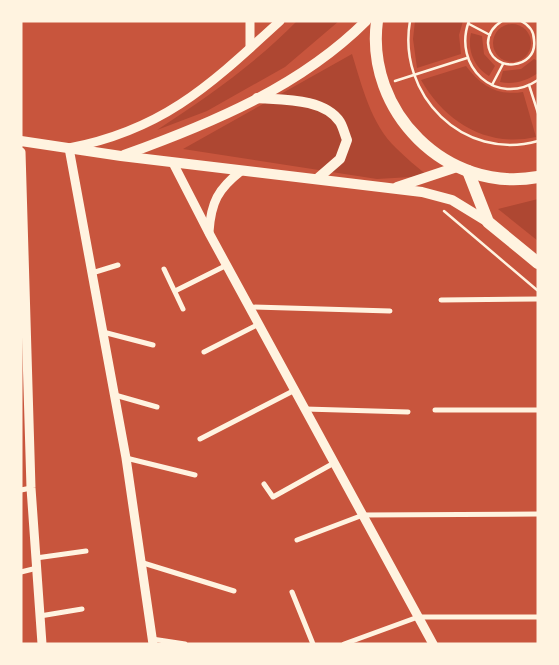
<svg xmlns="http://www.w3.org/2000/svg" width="559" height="665" font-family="Raleway,sans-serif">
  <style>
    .green { fill: #ae4732 }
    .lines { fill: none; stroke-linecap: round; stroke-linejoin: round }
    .path { stroke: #fff3e0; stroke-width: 2.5 }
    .minor { stroke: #fff3e0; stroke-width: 5 }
    .tertiary { stroke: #fff3e0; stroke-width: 9 }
    .secondary { stroke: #fff3e0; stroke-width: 10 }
    .trunk { stroke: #fff3e0; stroke-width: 12 }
  </style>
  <rect width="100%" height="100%" fill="#c8553d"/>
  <!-- green -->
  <g class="green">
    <path d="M297,21H339L285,67L207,111L157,130C207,97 255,64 297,21Z"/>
    <polygon points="415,21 463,21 459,35 461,54 417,68 413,39"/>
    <circle cx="512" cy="43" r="19"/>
    <path d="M471,33L482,36L484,54L495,66L489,76C474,67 467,50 471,33Z"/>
    <path d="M352,54C362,86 371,124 396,148C406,158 417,167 428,176L377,179L183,149Z"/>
    <path d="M534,59L538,61V73C526,81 514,85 500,82L503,71L521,69Z"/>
    <path d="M466,66C481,86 497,96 523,92L536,137C487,148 445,122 421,80Z"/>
    <polygon points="538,199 538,241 498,209"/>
  </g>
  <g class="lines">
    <!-- path -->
    <g class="path">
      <path d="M410,21C397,95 463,162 538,141"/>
      <path d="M469,21C452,66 496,108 538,80"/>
      <path d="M502,21C494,26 488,33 488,43C490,74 538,70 534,40C534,31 529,25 521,21"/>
      <polyline points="469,24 490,35"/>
      <polyline points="395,81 467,58"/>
      <polyline points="492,85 503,64"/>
      <polyline points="529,85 538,113"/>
      <polyline points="444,211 537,290"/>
    </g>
    <!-- minor -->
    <g class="minor">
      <polyline points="164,269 183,309"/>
      <polyline points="92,273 118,265"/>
      <polyline points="175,291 227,265"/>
      <polyline points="441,300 538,299"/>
      <polyline points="250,307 390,311"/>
      <polyline points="103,332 153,345"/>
      <polyline points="204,352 259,324"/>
      <polyline points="115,395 157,407"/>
      <polyline points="305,409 408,412"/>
      <polyline points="435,410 538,410"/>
      <polyline points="200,439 295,390"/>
      <polyline points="126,458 195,475"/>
      <polyline points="264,484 273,497 334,463"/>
      <polyline points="21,490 31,488"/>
      <polyline points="297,540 363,515 538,514"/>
      <polyline points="36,558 86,551"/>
      <polyline points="140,562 234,591"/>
      <polyline points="21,572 37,568"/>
      <polyline points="292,592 313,644"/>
      <polyline points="40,616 82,609"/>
      <polyline points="152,639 185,644"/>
      <polyline points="344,644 418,617 538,617"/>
    </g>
    <!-- tertiary -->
    <g class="tertiary">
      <polyline points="250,21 250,48"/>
      <polyline points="21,152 31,488 42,644"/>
      <polyline points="173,163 209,233 433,644"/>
      <path d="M209,232C211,202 218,189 241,171"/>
      <path d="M153,644L126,458L69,148C164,130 211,84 280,21"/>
    </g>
    <!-- secondary -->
    <g class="secondary">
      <path d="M257,98C283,100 324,98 340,122C343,127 345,135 347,140L340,159L317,179"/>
      <polyline points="21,141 121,156 422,192 452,200 488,222"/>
      <path d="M124,155C210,124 300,87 366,21"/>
      <polyline points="397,187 457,167"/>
    </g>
    <!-- trunk -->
    <g class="trunk">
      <path d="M377,21C365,111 446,194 538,177"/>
      <polyline points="468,171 488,222 538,263"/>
    </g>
  </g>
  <!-- border -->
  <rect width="559" height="665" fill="none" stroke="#fff3e0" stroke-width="45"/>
</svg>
